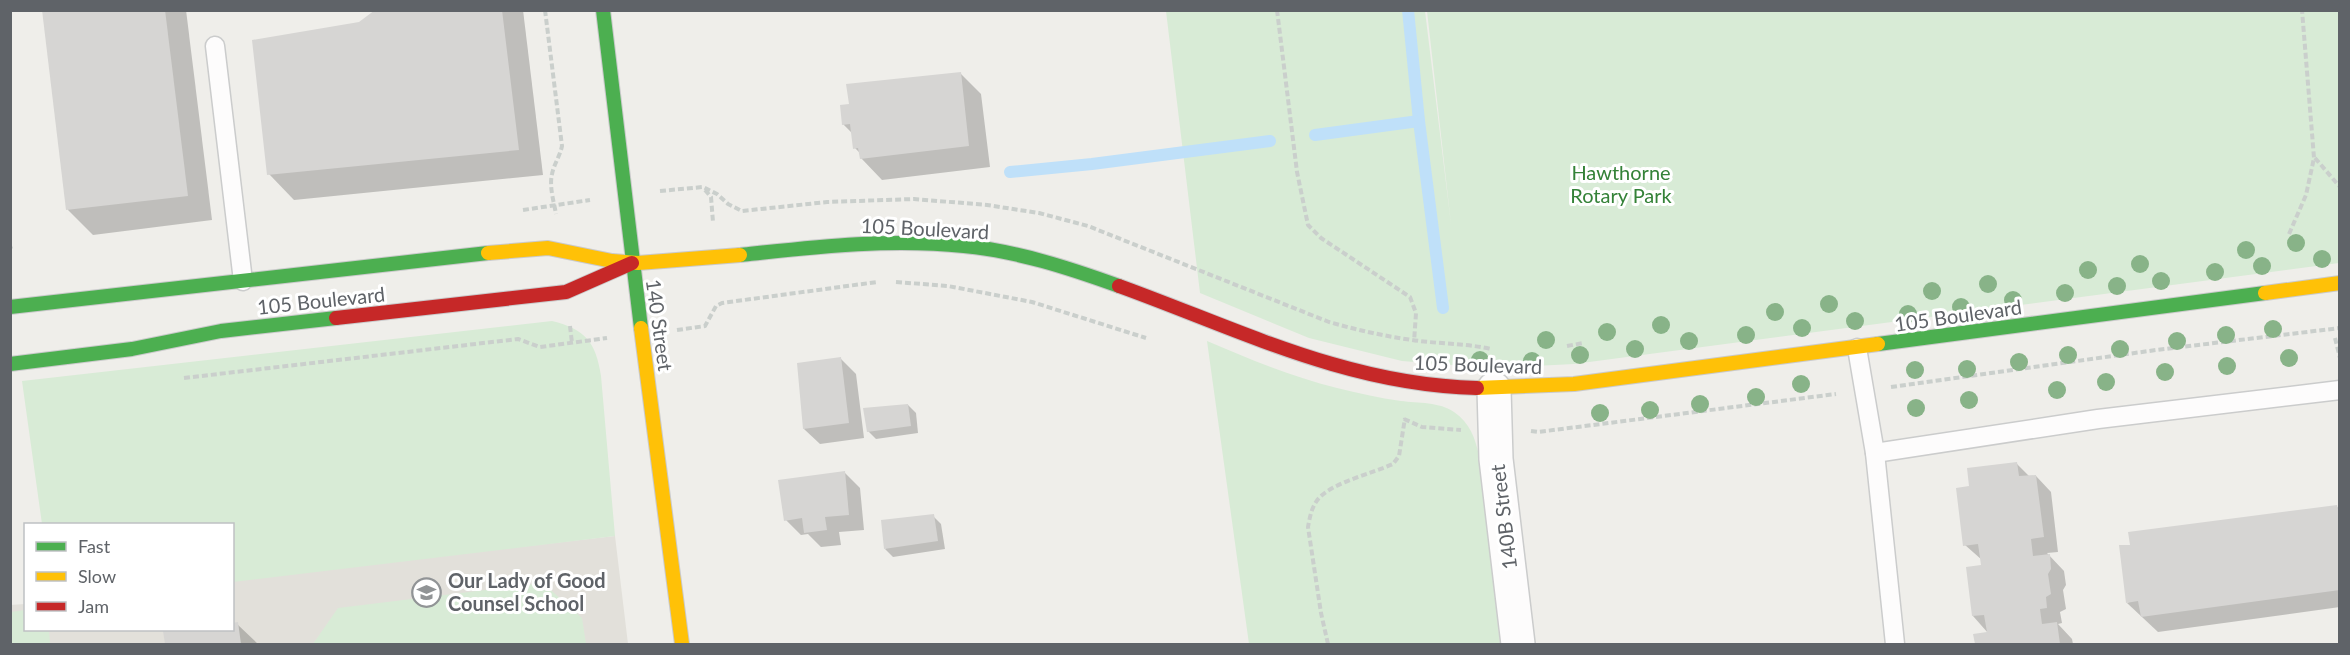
<svg xmlns="http://www.w3.org/2000/svg" width="2350" height="655" font-family="Lato,sans-serif">
  <style>
    .education { fill: #e2e0da }
    .green { fill: #d8ebd6 }
    .shadow { fill: #0003 }
    .lines { fill: none; stroke-linecap: round; stroke-linejoin: round }
    .stream { stroke: #bfe0f9; stroke-width: 12 }
    .building { fill: #d6d5d3 }
    .lane-casing { stroke: #cbcccc; stroke-width: 21 }
    .street-casing { stroke: #cbcccc; stroke-width: 36 }
    .fast-casing { stroke: #cacacb; stroke-width: 16 }
    .slow-casing { stroke: #cacacb; stroke-width: 16 }
    .jam-casing { stroke: #cacacb; stroke-width: 16 }
    .path { stroke: #cacfcc; stroke-width: 4; stroke-dasharray: 6 3; stroke-linecap: butt }
    .lane { stroke: #fdfcfc; stroke-width: 18 }
    .street { stroke: #fdfcfc; stroke-width: 33 }
    .fast { stroke: #4caf50; stroke-width: 14 }
    .slow { stroke: #ffc107; stroke-width: 14 }
    .jam { stroke: #c62828; stroke-width: 14 }
    .tree { fill: #88b388 }
    .labels { text-anchor: middle; dominant-baseline: central; stroke-width: 6; stroke-linejoin: round; paint-order: stroke }
    .park-label { font-size: 20px; fill: #348238; stroke: #fff }
    .street-label { font-size: 20px; fill: #5f6368; stroke: #fff }
    .poi-label { font-size: 20px; font-weight: bold; fill: #5f6368; stroke: #fff; text-anchor: start }
  </style>
  <rect width="100%" height="100%" fill="#efeeea"/>
  <!-- education -->
  <polygon class="education" points="615,536 628,644 11,644 10,605 25,604 26,630 232,630 233,580"/>
  <!-- green -->
  <g class="green">
    <polygon points="1166,11 1425,11 1451,224 1427,11 2339,11 2339,263 1574,364 1490,368 1402,361 1309,338 1200,293"/>
    <path d="M552,321C585,329 596,342 601,376L615,536L233,582L232,524H42L22,381Z"/>
    <path d="M1207,341C1249,359 1292,377 1337,388C1358,393 1379,398 1401,401C1418,403 1440,402 1454,412C1470,423 1475,438 1479,455L1500,644H1249Z"/>
    <polygon points="543,583 582,618 586,644 313,644 338,608"/>
    <polygon points="25,610 26,630 49,630 50,644 11,644 11,612"/>
  </g>
  <!-- shadow -->
  <g class="shadow">
    <polygon points="43,10 186,10 212,220 93,235 68,210"/>
    <polygon points="377,10 523,10 543,175 294,200 269,174 360,24"/>
    <polygon points="960,73 981,94 990,167 882,180 861,158 861,154 855,148 853,134 843,124 850,106"/>
    <polygon points="841,359 856,374 864,438 820,444 804,429"/>
    <polygon points="908,405 916,413 918,433 876,439 868,431"/>
    <polygon points="2017,464 2030,477 2036,476 2051,492 2058,552 2047,553 2064,571 2066,585 2063,590 2066,609 2060,612 2062,623 2058,624 2072,639 2073,644 1976,644 1975,635 1988,633 1973,616 1982,560 1965,545 1971,487"/>
    <polygon points="844,472 860,488 864,530 839,532 841,545 821,547 808,534 801,535 786,520"/>
    <polygon points="2337,507 2340,510 2340,607 2158,632 2127,603"/>
    <polygon points="933,516 941,524 945,549 893,557 885,549"/>
    <polygon points="237,624 258,644 167,644 165,632 189,630 232,630"/>
  </g>
  <g class="lines">
    <!-- stream -->
    <g class="stream">
      <polyline points="1408,10 1419,121 1443,308"/>
      <polyline points="1315,135 1419,121"/>
      <polyline points="1010,172 1092,164 1270,141"/>
    </g>
  </g>
  <!-- building -->
  <g class="building">
    <polygon points="42,10 165,10 188,196 66,210"/>
    <polygon points="375,10 502,10 519,150 267,175 252,40 359,22"/>
    <polygon points="961,72 969,146 860,159 858,148 853,149 850,124 842,125 840,105 849,104 846,84"/>
    <polygon points="841,357 849,423 803,429 797,363"/>
    <polygon points="908,404 911,426 867,432 863,408"/>
    <polygon points="2017,462 2019,476 2036,475 2044,537 2031,539 2033,556 2050,554 2051,569 2048,574 2051,594 2046,597 2047,608 2040,609 2042,624 2057,622 2060,644 1975,644 1973,634 1987,632 1984,615 1972,616 1966,567 1981,565 1978,544 1963,546 1956,488 1969,486 1967,468"/>
    <polygon points="845,471 849,515 825,517 827,530 804,533 802,518 784,521 778,480"/>
    <polygon points="2337,505 2340,517 2340,590 2141,617 2138,601 2126,603 2119,545 2130,545 2128,532"/>
    <polygon points="934,514 938,541 884,549 881,520"/>
    <polygon points="238,622 241,644 165,644 163,631 232,630 232,623"/>
  </g>
  <g class="lines">
    <defs>
      <g id="lane">
        <polyline points="215,46 243,281"/>
        <polyline points="1857,348 1875,453"/>
        <polyline points="1895,644 1875,453 2098,419 2340,390"/>
      </g>
      <polyline id="street" points="1494,389 1496,459 1518,644"/>
      <g id="fast">
        <polyline points="603,10 641,328"/>
        <path d="M740,255C814,247 889,238 964,246C1017,251 1069,268 1119,286"/>
        <polyline points="10,307 488,253"/>
        <polyline points="1878,344 2265,293"/>
        <polyline points="10,364 132,349 221,331 336,318"/>
      </g>
      <g id="slow">
        <polyline points="488,253 548,248 612,261 638,263 740,255"/>
        <polyline points="2265,293 2340,283"/>
        <polyline points="641,328 682,644"/>
        <polyline points="1477,388 1574,384 1878,344"/>
      </g>
      <g id="jam">
        <path d="M1119,286C1238,329 1347,385 1477,388"/>
        <polyline points="336,318 566,292 632,263"/>
      </g>
    </defs>
    <!-- lane casing -->
    <use href="#lane" class="lane-casing"/>
    <!-- street casing -->
    <use href="#street" class="street-casing"/>
    <!-- fast casing -->
    <use href="#fast" class="fast-casing"/>
    <!-- slow casing -->
    <use href="#slow" class="slow-casing"/>
    <!-- jam casing -->
    <use href="#jam" class="jam-casing"/>
    <!-- path -->
    <g class="path">
      <path d="M545,10L562,146C560,156 554,164 552,174C549,187 554,202 556,214"/>
      <polyline points="1277,10 1297,172 1308,225 1321,238 1410,297 1416,313 1414,342"/>
      <polyline points="2315,158 2340,187"/>
      <polyline points="705,190 711,197 713,222"/>
      <path d="M660,191L703,187L717,194L728,204L742,211L827,202L914,199L987,205L1039,213L1088,226L1329,322C1357,330 1384,336 1412,340C1438,344 1464,343 1491,349"/>
      <polyline points="523,210 590,200"/>
      <polyline points="2289,234 2306,195 2314,158 2302,10"/>
      <polyline points="10,246 11,249"/>
      <polyline points="896,282 948,286 1032,302 1146,338"/>
      <polyline points="570,326 572,343"/>
      <polyline points="677,330 705,326 716,306 722,303 877,282"/>
      <polyline points="2335,338 2340,358"/>
      <polyline points="1567,346 1583,343"/>
      <polyline points="184,378 518,339 540,347 607,338"/>
      <polyline points="1891,387 2156,350 2340,328"/>
      <polyline points="1404,419 1422,427 1461,430"/>
      <polyline points="1531,431 1538,432 1836,394"/>
      <path d="M1328,644L1321,613L1308,527C1310,516 1312,505 1320,497C1335,482 1373,473 1393,464L1399,456L1405,418"/>
    </g>
    <!-- lane -->
    <use href="#lane" class="lane"/>
    <!-- street -->
    <use href="#street" class="street"/>
    <!-- fast -->
    <use href="#fast" class="fast"/>
    <!-- slow -->
    <use href="#slow" class="slow"/>
    <!-- jam -->
    <use href="#jam" class="jam"/>
  </g>
  <!-- trees -->
  <g class="tree">
    <circle cx="2296" cy="243" r="9"/>
    <circle cx="2246" cy="250" r="9"/>
    <circle cx="2322" cy="259" r="9"/>
    <circle cx="2140" cy="264" r="9"/>
    <circle cx="2262" cy="266" r="9"/>
    <circle cx="2088" cy="270" r="9"/>
    <circle cx="2215" cy="272" r="9"/>
    <circle cx="2161" cy="281" r="9"/>
    <circle cx="1988" cy="284" r="9"/>
    <circle cx="2117" cy="286" r="9"/>
    <circle cx="1932" cy="291" r="9"/>
    <circle cx="2065" cy="293" r="9"/>
    <circle cx="2013" cy="300" r="9"/>
    <circle cx="1829" cy="304" r="9"/>
    <circle cx="1961" cy="307" r="9"/>
    <circle cx="1775" cy="312" r="9"/>
    <circle cx="1908" cy="314" r="9"/>
    <circle cx="1855" cy="321" r="9"/>
    <circle cx="1661" cy="325" r="9"/>
    <circle cx="1802" cy="328" r="9"/>
    <circle cx="2273" cy="329" r="9"/>
    <circle cx="1607" cy="332" r="9"/>
    <circle cx="1746" cy="335" r="9"/>
    <circle cx="2226" cy="335" r="9"/>
    <circle cx="1546" cy="340" r="9"/>
    <circle cx="1689" cy="341" r="9"/>
    <circle cx="2177" cy="341" r="9"/>
    <circle cx="1635" cy="349" r="9"/>
    <circle cx="2120" cy="349" r="9"/>
    <circle cx="1580" cy="355" r="9"/>
    <circle cx="2068" cy="355" r="9"/>
    <circle cx="2289" cy="358" r="9"/>
    <circle cx="1480" cy="360" r="9"/>
    <circle cx="1532" cy="361" r="9"/>
    <circle cx="2019" cy="362" r="9"/>
    <circle cx="2227" cy="366" r="9"/>
    <circle cx="1967" cy="369" r="9"/>
    <circle cx="1915" cy="370" r="9"/>
    <circle cx="2165" cy="372" r="9"/>
    <circle cx="2106" cy="382" r="9"/>
    <circle cx="1801" cy="384" r="9"/>
    <circle cx="2057" cy="390" r="9"/>
    <circle cx="1756" cy="397" r="9"/>
    <circle cx="1969" cy="400" r="9"/>
    <circle cx="1700" cy="404" r="9"/>
    <circle cx="1916" cy="408" r="9"/>
    <circle cx="1650" cy="410" r="9"/>
    <circle cx="1600" cy="413" r="9"/>
  </g>
  <!-- icons -->
  <defs>
    <symbol id="school-ring" viewBox="-11 -11 22 22"><circle r="9.5" fill="#fff" stroke="#919496" stroke-width="1.5"/><path d="M0-5L7-2L0 1L-7-2ZM-4 1L0 2.5L4 1V4Q0 6-4 4Z" fill="#919496"/></symbol>
  </defs>
  <g fill-rule="evenodd">
    <use href="#school-ring" x="410" y="576" width="33" height="33"/>
  </g>
  <g class="labels">
    <!-- park labels -->
    <g class="park-label">
      <text x="1621" y="172">Hawthorne<tspan x="1621" dy="23">Rotary Park</tspan></text>
    </g>
    <!-- street labels -->
    <g class="street-label">
      <text transform="translate(925 228) rotate(3)">105 Boulevard</text>
      <text transform="translate(321 300) rotate(-6)">105 Boulevard</text>
      <text transform="translate(1958 315) rotate(-8)">105 Boulevard</text>
      <text transform="translate(660 325) rotate(82)">140 Street</text>
      <text transform="translate(1478 364) rotate(2)">105 Boulevard</text>
      <text transform="translate(1503 517) rotate(-97)">140B Street</text>
    </g>
    <!-- poi labels -->
    <g class="poi-label">
      <text x="448" y="580">Our Lady of Good<tspan x="448" dy="23">Counsel School</tspan></text>
    </g>
  </g>
  <!-- border -->
  <rect width="2350" height="655" fill="none" stroke="#5f6368" stroke-width="24"/>
  <!-- legend -->
  <rect x="24" y="523" width="210" height="108" fill="#ffffff" stroke="#bfc1c3" stroke-width="1.5"/>
  <rect x="36" y="542" width="30" height="9" fill="#4caf50" stroke="#bfc1c3" stroke-width="1.5"/>
  <text x="78" y="553" font-size="18" fill="#5f6368">Fast</text>
  <rect x="36" y="572" width="30" height="9" fill="#ffc107" stroke="#bfc1c3" stroke-width="1.5"/>
  <text x="78" y="583" font-size="18" fill="#5f6368">Slow</text>
  <rect x="36" y="602" width="30" height="9" fill="#c62828" stroke="#bfc1c3" stroke-width="1.5"/>
  <text x="78" y="613" font-size="18" fill="#5f6368">Jam</text>
</svg>
